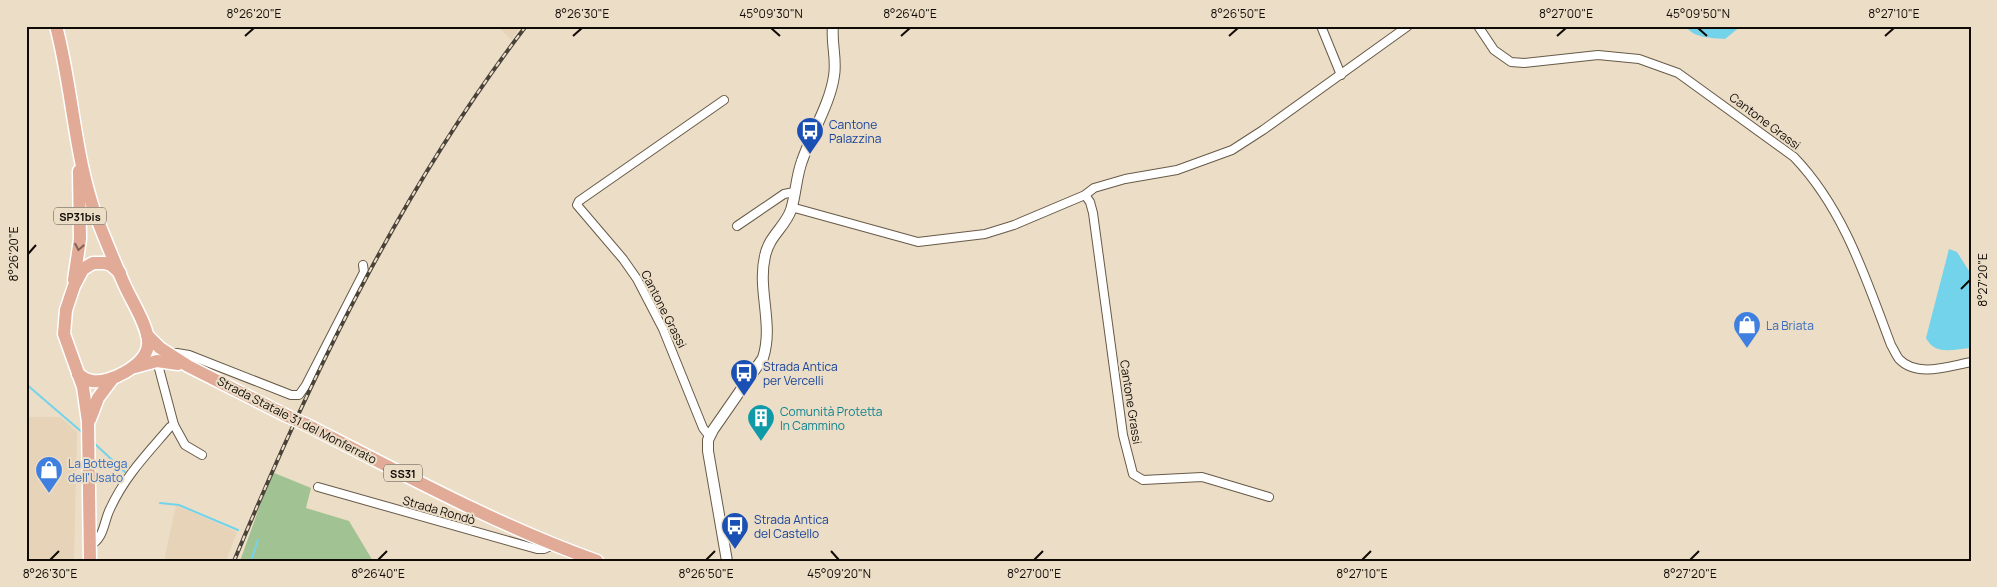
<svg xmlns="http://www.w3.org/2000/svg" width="1997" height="587" font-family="Manrope,sans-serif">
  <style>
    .built { fill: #e7d3b7 }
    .green { fill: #a1c293 }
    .water { fill: #73d3ea }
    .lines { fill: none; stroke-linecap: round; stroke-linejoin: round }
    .stream { stroke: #73d3ea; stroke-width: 2 }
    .minor-casing { stroke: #675a47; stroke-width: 10 }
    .tertiary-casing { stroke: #675a47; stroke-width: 12 }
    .primary-casing { stroke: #fff; stroke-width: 15 }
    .minor { stroke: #fff; stroke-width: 8 }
    .tertiary { stroke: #fff; stroke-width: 10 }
    .primary { stroke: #e1ab98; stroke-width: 12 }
    .rail-casing { stroke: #494238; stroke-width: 4 }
    .rail { stroke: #ecddc7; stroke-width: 2; stroke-dasharray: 5.5; stroke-linecap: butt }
    .primary-bridge-casing { stroke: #fff; stroke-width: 15; stroke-linecap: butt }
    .primary-bridge { stroke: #e1ab98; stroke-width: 12 }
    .oneway { stroke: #836356 }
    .ticks { fill: none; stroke: #100b05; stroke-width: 2 }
    .labels { text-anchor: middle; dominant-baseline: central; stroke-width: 4; stroke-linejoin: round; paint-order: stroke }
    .shield { fill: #ecddc7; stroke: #524a3f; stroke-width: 1 }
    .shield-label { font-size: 11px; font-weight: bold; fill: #100b05 }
    .street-label { font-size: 12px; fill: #100b05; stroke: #ecddc7 }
    .transit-label { font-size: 12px; fill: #164399; stroke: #ecddc7; text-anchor: start }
    .shop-label { font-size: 12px; fill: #366cbe; stroke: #ecddc7; text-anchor: start }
    .culture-label { font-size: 12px; fill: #0d838f; stroke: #ecddc7; text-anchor: start }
    .neatline { fill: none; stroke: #100b05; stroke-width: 2 }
    .ticks-label { font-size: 12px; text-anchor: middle; fill: #100b05 }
  </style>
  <rect width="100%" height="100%" fill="#ecddc7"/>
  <!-- built -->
  <g class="built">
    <polygon points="498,26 521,26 511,40"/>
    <polygon points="26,417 60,417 77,432 74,561 26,561"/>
    <polygon points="176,505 237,532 226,561 164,561"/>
  </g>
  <!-- green -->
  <polygon class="green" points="272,472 311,488 306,508 349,521 373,561 240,561"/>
  <!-- water -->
  <g class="water">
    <path d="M1686,26H1741L1725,39C1713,38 1692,38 1686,26Z"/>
    <path d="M1949,249L1957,252L1971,274V348C1954,349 1935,356 1926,338Z"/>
  </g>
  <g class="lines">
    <!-- stream -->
    <g class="stream">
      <polyline points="26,384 83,433"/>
      <polyline points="94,443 125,472"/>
      <polyline points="160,503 179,505 238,530"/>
      <polyline points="251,561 258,540"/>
    </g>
    <defs>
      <g id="minor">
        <polyline points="1321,26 1341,75"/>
        <path d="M1478,26L1494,50L1511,62L1524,63L1598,55L1639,59L1678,73L1794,157C1844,209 1866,279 1891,345C1894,350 1896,355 1899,359C1917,378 1949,366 1971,362"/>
        <polyline points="1085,195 1090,202 1093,213 1123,435 1133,474 1143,480 1202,477 1269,497"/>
        <polyline points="791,207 918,242 985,234 1014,225 1085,195 1094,188 1125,179 1177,170 1232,150 1263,130 1408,26"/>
        <polyline points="737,226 784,194 794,192"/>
        <polyline points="169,355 177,353 189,355 291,395 299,395 306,385 364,272 363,265"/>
        <polyline points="174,425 185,445 202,455"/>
        <polyline points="710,437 703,428 663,329 637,279 623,259 577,205 579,201 724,100"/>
        <polyline points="318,487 537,549 544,549 553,545"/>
        <path d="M90,545C104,540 104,520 110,509C125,476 147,454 170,427L174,425L157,361"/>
      </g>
      <path id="tertiary" d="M727,561L708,451V440L713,430L763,358C774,324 757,290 765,256C769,236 785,227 791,210C796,194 796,177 802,161C811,134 830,104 834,76C837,59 831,43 833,26"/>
      <g id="primary">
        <path d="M56,26C73,90 74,157 97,219C106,241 115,264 125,286C131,300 150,329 148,345C146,365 110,384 92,381C86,380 83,378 78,374"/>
        <polyline points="74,280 80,239 79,171"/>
        <polyline points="147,335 160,348 188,366 285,415"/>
        <polyline points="135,367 157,361 178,364"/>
        <polyline points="90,419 98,398 113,378"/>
        <path d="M307,425C402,473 496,525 597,561"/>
        <polyline points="90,561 88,422 83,387 64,334 66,310 74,286 83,269 93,263 105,263 111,265 120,273"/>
      </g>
    </defs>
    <!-- minor casing -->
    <use href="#minor" class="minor-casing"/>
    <!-- tertiary casing -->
    <use href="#tertiary" class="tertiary-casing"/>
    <!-- primary casing -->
    <use href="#primary" class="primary-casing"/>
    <!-- minor -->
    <use href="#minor" class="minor"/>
    <!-- tertiary -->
    <use href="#tertiary" class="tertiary"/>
    <!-- primary -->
    <use href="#primary" class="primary"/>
    <defs>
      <path id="rail" d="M234,561C312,374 402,188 526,26"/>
    </defs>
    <!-- rail casing -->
    <use href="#rail" class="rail-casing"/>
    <!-- rail -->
    <use href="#rail" class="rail"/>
    <defs>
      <polyline id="primary-bridge" points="285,415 307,425"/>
    </defs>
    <!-- primary-bridge casing -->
    <use href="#primary-bridge" class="primary-bridge-casing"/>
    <!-- primary-bridge -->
    <use href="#primary-bridge" class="primary-bridge"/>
  </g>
  <!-- one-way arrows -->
  <defs><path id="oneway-chevron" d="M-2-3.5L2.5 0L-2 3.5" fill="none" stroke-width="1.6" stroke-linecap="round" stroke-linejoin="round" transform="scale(1.25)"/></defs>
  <use class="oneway" href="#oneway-chevron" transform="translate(79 247) rotate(100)"/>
  <!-- ticks -->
  <path class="ticks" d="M771,28L780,36M1698,28L1707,36M245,36L254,28M573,36L582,28M901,36L910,28M1229,36L1238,28M1557,36L1566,28M1885,36L1894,28M28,254L36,245M1961,289L1970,280M831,551L839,560M50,560L59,551M378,560L387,551M706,560L715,551M1034,560L1043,551M1362,560L1371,551M1690,560L1699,551"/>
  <!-- icons -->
  <defs>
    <symbol id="bus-pin" viewBox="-11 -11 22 30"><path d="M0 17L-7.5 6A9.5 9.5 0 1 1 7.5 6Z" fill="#1a4fb4" stroke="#ecddc7"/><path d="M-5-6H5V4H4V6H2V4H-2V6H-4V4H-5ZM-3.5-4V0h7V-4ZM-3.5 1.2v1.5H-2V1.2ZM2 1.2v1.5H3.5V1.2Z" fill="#fff"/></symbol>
    <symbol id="shop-pin" viewBox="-11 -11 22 30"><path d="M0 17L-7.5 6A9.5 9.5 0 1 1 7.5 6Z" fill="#3f7fe0" stroke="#ecddc7"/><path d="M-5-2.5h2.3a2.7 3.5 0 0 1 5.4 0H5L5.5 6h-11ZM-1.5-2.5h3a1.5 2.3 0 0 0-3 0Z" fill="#fff"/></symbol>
    <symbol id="building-pin" viewBox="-11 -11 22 30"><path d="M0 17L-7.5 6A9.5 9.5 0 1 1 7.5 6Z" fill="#0f9aa8" stroke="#ecddc7"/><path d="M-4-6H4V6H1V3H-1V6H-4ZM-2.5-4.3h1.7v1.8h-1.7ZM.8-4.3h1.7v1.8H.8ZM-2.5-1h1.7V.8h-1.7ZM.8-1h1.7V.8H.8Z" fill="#fff"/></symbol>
  </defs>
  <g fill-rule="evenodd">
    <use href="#bus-pin" x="794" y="115" width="32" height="43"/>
    <use href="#shop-pin" x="1731" y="309" width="32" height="43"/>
    <use href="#bus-pin" x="728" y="357" width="32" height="43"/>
    <use href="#building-pin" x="745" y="402" width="32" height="43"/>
    <use href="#shop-pin" x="33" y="454" width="32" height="43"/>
    <use href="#bus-pin" x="719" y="510" width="32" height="43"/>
  </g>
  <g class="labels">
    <!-- shield labels -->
    <g class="shield">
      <rect x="54" y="207.5" width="52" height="17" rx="4"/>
      <rect x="384" y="464.5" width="38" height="17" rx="4"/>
    </g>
    <g class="shield-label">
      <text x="80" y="216">SP31bis</text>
      <text x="403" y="473">SS31</text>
    </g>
    <!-- street labels -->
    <g class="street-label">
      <text transform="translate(1765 121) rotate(37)">Cantone Grassi</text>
      <text transform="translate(664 309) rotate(63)">Cantone Grassi</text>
      <text transform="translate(1131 402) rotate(81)">Cantone Grassi</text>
      <text transform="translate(297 420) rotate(27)">Strada Statale 31 del Monferrato</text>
      <text transform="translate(439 510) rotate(16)">Strada Rondò</text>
    </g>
    <!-- transit labels -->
    <g class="transit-label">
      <text x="829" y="124">Cantone<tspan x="829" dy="14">Palazzina</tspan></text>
      <text x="763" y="366">Strada Antica<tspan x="763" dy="14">per Vercelli</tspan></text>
      <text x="754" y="519">Strada Antica<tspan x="754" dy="14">del Castello</tspan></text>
    </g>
    <!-- shop labels -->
    <g class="shop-label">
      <text x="1766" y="325">La Briata</text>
      <text x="68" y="463">La Bottega<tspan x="68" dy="14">dell'Usato</tspan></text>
    </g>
    <!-- culture labels -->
    <g class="culture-label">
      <text x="780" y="411">Comunità Protetta<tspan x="780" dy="14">In Cammino</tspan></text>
    </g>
  </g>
  <!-- border -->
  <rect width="1997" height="587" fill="none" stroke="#ecddc7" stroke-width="55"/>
  <rect x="28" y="28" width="1942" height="532" class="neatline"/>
  <g class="ticks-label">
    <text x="254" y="18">8°26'20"E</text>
    <text x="582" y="18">8°26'30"E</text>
    <text x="771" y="18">45°09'30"N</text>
    <text x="910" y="18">8°26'40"E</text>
    <text x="1238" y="18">8°26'50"E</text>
    <text x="1566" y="18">8°27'00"E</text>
    <text x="1698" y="18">45°09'50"N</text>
    <text x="1894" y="18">8°27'10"E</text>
    <text transform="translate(14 254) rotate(-90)" y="4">8°26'20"E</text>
    <text transform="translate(1983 280) rotate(-90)" y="4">8°27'20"E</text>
    <text x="50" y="578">8°26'30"E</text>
    <text x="378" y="578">8°26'40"E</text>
    <text x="706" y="578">8°26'50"E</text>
    <text x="839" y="578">45°09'20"N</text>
    <text x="1034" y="578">8°27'00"E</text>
    <text x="1362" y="578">8°27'10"E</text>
    <text x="1690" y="578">8°27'20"E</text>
  </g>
</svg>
